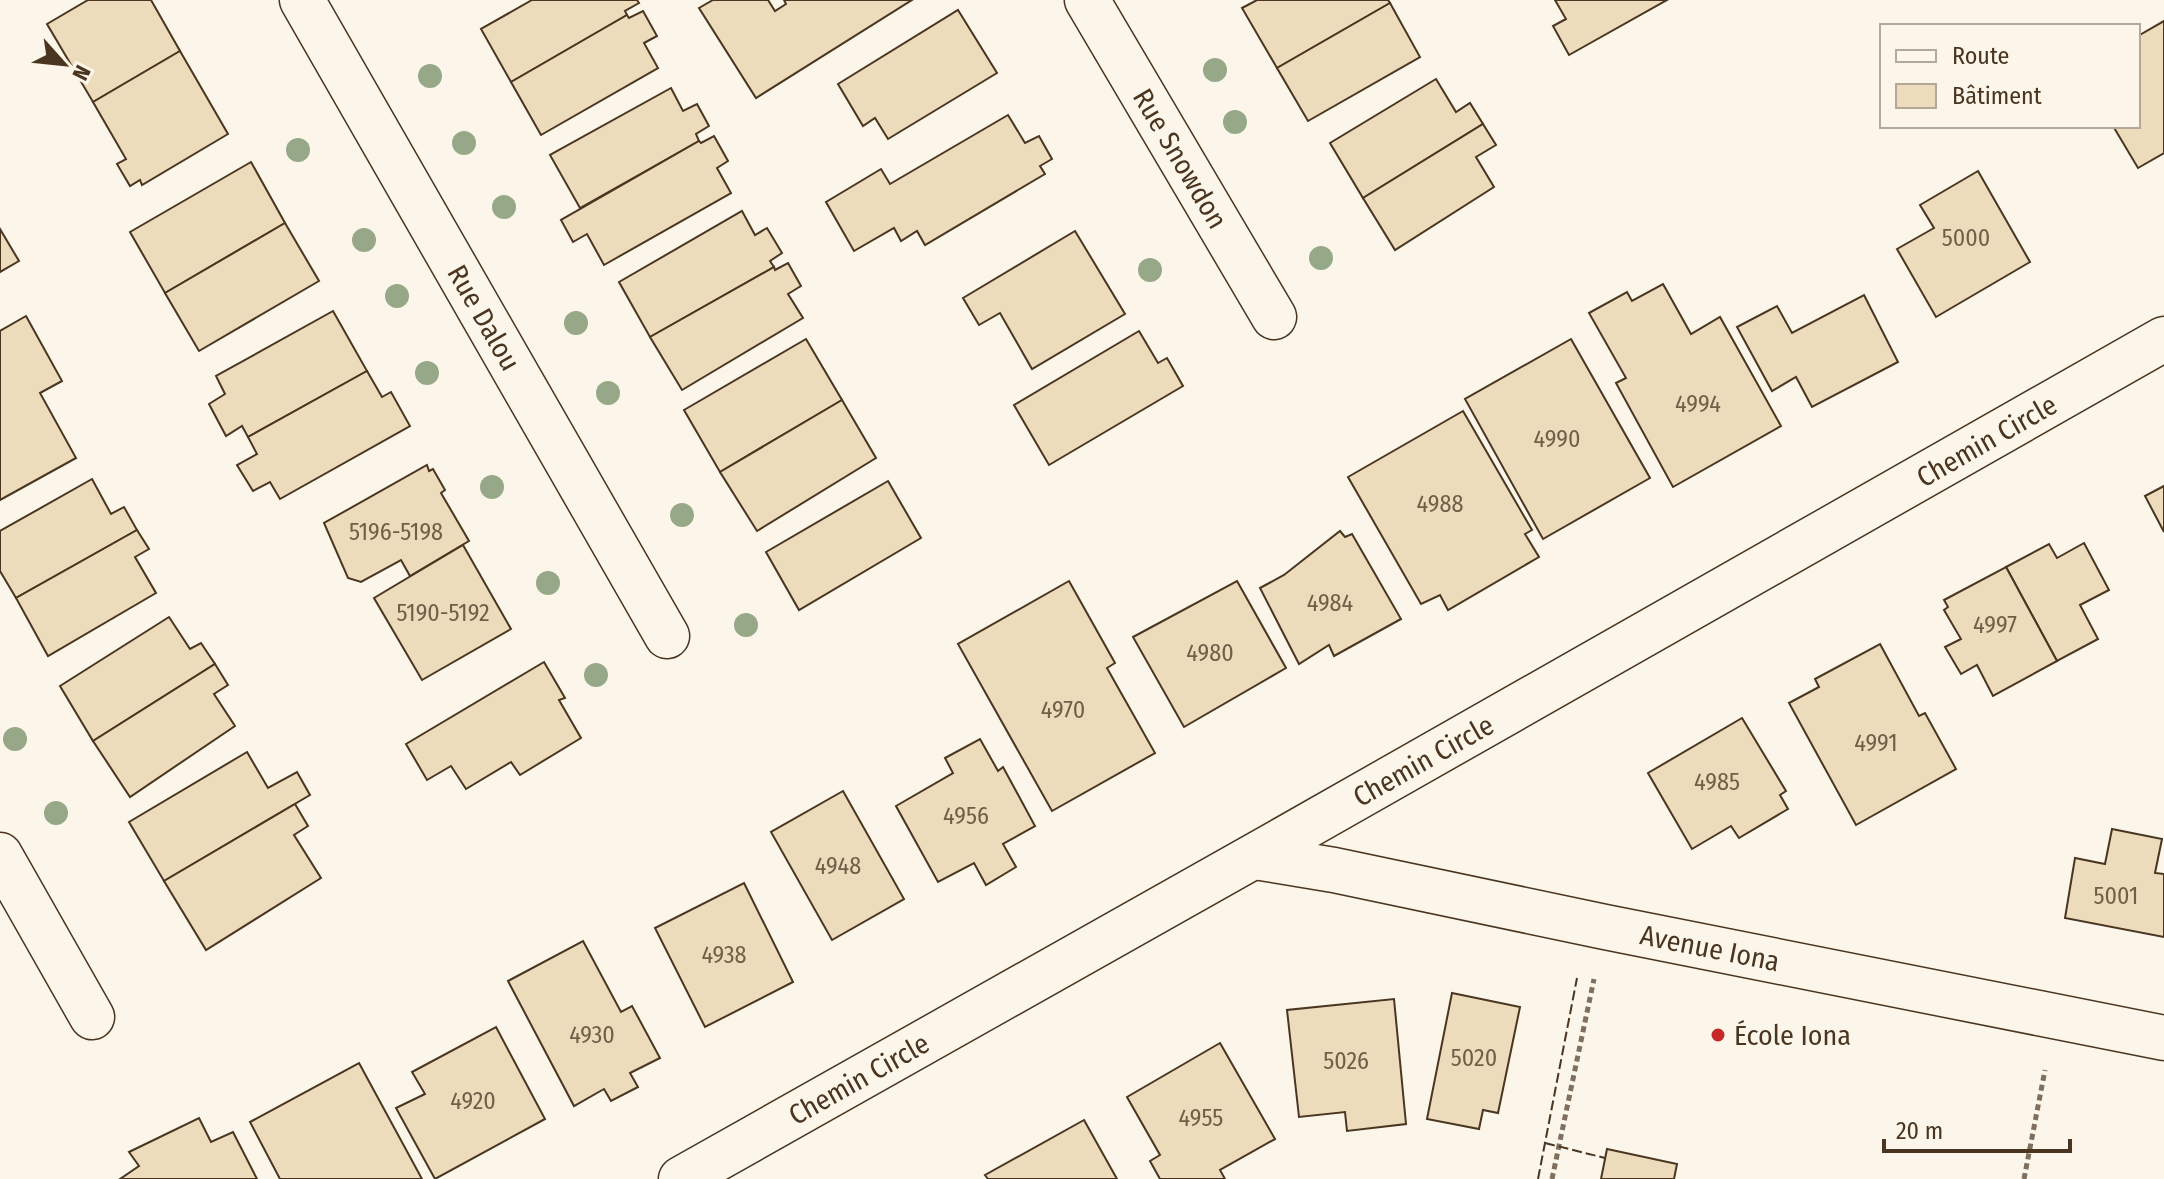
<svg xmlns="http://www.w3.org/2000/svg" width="2164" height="1179" font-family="'Fira Sans Condensed',sans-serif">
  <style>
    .building { fill: #ecdcbc; stroke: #4a3520; stroke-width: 2 }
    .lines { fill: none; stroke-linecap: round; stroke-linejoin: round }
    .street-casing { stroke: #4a3520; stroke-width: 47 }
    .path { stroke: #7f6f5c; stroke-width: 5; stroke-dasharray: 6 4; stroke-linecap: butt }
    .street { stroke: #fbf6e9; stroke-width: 44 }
    .fence { stroke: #4a3520; stroke-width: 2; stroke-dasharray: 10 4; stroke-linecap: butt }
    .tree { fill: #96a887 }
    .poi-dot { fill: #c62828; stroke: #fbf6e9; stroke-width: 3 }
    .labels { text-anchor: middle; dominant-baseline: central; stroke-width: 6; stroke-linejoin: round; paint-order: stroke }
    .number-label { font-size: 24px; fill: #725f47 }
    .street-label { font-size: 28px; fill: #4a3520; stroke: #fbf6e9 }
    .poi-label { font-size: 28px; fill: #4a3520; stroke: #fbf6e9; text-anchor: start }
  </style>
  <rect width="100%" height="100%" fill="#fbf6e9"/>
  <!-- building -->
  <g class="building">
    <polygon points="88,0 151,0 180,51 93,102 47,24"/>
    <polygon points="532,0 637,0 639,3 625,11 627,15 511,82 481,29"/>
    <polygon points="713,0 768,0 775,11 786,4 784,0 912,0 756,98 699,8"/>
    <polygon points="1257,0 1388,0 1390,3 1277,68 1242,8"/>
    <polygon points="1555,0 1667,0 1569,55 1553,26 1566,19"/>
    <polygon points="1390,3 1420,57 1308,121 1277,68"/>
    <polygon points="958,10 997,73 888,139 875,118 863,126 838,84"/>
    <polygon points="643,11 657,36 644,43 658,68 541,135 511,82 627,15 629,18"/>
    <polygon points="2164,21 2164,153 2138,168 2113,126 2138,126 2138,36"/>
    <polygon points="180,51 228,134 142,185 140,180 130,186 117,164 126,159 93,102"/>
    <polygon points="1436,79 1456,112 1470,103 1483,124 1363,198 1330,143"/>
    <polygon points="671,88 683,111 697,104 709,126 696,134 699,141 580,208 550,155"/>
    <polygon points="1008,115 1025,143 1039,136 1052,159 1040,166 1045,174 925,245 917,231 901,241 894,228 854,251 826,202 881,169 890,184"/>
    <polygon points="1483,124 1496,145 1476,157 1494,187 1395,250 1363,198"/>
    <polygon points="714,136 728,161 717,168 731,193 604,265 587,234 573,242 561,220 699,141 701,143"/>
    <polygon points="251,162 285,223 165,293 130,232"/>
    <polygon points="1978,171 2030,262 1936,317 1897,249 1934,228 1920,205"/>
    <polygon points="742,211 755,235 767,228 782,253 770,261 774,267 650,337 619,282"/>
    <polygon points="285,223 319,281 199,351 165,293"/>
    <polygon points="0,229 19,261 0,272"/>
    <polygon points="1075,231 1125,314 1032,369 1000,313 979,325 963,298"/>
    <polygon points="788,263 801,286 788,294 803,318 682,390 650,337 774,267 775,270"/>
    <polygon points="1663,284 1691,334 1720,317 1781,426 1673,487 1616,383 1626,378 1589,313 1627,292 1632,301"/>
    <polygon points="1864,295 1898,362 1812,407 1796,377 1772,391 1737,327 1777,306 1792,333"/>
    <polygon points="333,311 367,371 248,437 242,426 226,436 209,404 225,394 216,376"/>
    <polygon points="26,316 62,381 40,393 76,458 0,500 0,331"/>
    <polygon points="1139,331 1158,363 1167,358 1183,386 1049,465 1014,405"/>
    <polygon points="806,339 842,400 720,472 684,410"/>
    <polygon points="1571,339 1650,478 1543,539 1465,399"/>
    <polygon points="367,371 382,397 391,392 410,426 280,499 270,482 253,491 237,465 257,454 248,437"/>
    <polygon points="842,400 876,458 757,531 720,472"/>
    <polygon points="1463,411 1532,530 1525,534 1539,557 1448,610 1440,595 1421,604 1348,477"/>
    <polygon points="427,465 429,471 433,469 445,490 441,493 469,541 410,576 401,560 361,582 348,578 324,523"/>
    <polygon points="92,479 111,514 124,507 137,530 16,598 0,571 0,531"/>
    <polygon points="888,481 921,538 799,610 766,552"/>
    <polygon points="2164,486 2164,532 2145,496"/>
    <polygon points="137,530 149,549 135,557 156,593 48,656 16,598"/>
    <polygon points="1340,531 1345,537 1352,534 1401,619 1334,656 1329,645 1299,664 1260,588 1284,575"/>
    <polygon points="2084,543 2109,590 2080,605 2098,639 2057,661 2006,567 2049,544 2057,558"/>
    <polygon points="463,545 511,629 422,680 374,598"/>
    <polygon points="2006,567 2057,661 1993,696 1977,665 1961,674 1945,647 1961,639 1944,610 1948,607 1944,600"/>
    <polygon points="1069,581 1115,663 1107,668 1155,753 1052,811 958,644"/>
    <polygon points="1237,581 1286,668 1184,727 1133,637"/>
    <polygon points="169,617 190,649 201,643 215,664 93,741 60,686"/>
    <polygon points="1880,644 1919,716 1925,713 1956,769 1856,825 1789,703 1819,687 1815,679"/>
    <polygon points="544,662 565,698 559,700 581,738 520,775 511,762 466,789 451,766 427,780 406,744"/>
    <polygon points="215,664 228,685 214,694 235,726 130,797 93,741"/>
    <polygon points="1742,718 1786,791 1780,795 1788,809 1739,838 1731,826 1692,849 1648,773"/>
    <polygon points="980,739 998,771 1003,767 1035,826 1003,844 1016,867 986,885 974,863 938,882 896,806 953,773 945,758"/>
    <polygon points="247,752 268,788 297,772 310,795 164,881 129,822"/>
    <polygon points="843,791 904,899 832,940 771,832"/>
    <polygon points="295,804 308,826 294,835 321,878 206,950 164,881"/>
    <polygon points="2112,829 2162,839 2155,873 2164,874 2164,937 2065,918 2075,858 2105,864"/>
    <polygon points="744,883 793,982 705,1027 655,928"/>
    <polygon points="583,941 621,1012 632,1006 660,1058 630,1073 638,1087 611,1101 604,1089 574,1106 508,981"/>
    <polygon points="1452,993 1520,1007 1498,1113 1483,1110 1479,1129 1427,1119"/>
    <polygon points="1394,999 1406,1124 1347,1131 1345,1112 1299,1117 1287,1010"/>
    <polygon points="496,1027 545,1119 435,1179 396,1108 425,1094 412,1072"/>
    <polygon points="1220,1043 1275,1139 1220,1170 1225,1179 1160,1179 1150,1161 1160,1155 1127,1097"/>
    <polygon points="359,1063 422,1179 280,1179 250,1122"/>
    <polygon points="199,1118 211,1142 233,1132 257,1179 120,1179 139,1166 129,1152"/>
    <polygon points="1084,1120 1117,1179 988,1179 985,1175"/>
    <polygon points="1607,1149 1677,1164 1674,1179 1601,1179"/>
  </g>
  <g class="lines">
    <defs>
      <g id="street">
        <path id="s1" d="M302,0L667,636"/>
        <path id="s2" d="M1087,0L1274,317"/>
        <polyline points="0,855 92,1017"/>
        <path id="s3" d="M1255,857L1334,870L1605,927L2164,1038"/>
        <path id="s4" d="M681,1179C1176,900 1671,622 2164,339"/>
      </g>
    </defs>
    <!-- street casing -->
    <use href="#street" class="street-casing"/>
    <!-- path -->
    <g class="path">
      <polyline points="1552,1179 1594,979"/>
      <polyline points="2024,1179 2045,1070"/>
    </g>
    <!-- street -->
    <use href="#street" class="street"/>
    <!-- fence -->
    <g class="fence">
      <polyline points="1545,1143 1605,1158"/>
      <polyline points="1538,1179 1577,978"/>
    </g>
  </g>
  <!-- trees -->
  <g class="tree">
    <circle cx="1215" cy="70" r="12"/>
    <circle cx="430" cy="76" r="12"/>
    <circle cx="1235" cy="122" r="12"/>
    <circle cx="464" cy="143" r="12"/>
    <circle cx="298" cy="150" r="12"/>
    <circle cx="504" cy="207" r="12"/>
    <circle cx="364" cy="240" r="12"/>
    <circle cx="1321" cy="258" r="12"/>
    <circle cx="1150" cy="270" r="12"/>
    <circle cx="397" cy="296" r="12"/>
    <circle cx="576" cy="323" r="12"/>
    <circle cx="427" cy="373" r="12"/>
    <circle cx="608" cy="393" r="12"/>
    <circle cx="492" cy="487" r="12"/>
    <circle cx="682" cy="515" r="12"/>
    <circle cx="548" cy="583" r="12"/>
    <circle cx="746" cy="625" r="12"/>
    <circle cx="596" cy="675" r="12"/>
    <circle cx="15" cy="739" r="12"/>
    <circle cx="56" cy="813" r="12"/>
  </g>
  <!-- markers -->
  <circle class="poi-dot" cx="1718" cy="1035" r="8"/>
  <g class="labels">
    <!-- number labels -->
    <g class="number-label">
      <text x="1966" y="238">5000</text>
      <text x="1698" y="404">4994</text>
      <text x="1557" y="439">4990</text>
      <text x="1440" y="504">4988</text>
      <text x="396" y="532">5196-5198</text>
      <text x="1330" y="603">4984</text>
      <text x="443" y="613">5190-5192</text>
      <text x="1995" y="625">4997</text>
      <text x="1210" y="653">4980</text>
      <text x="1063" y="710">4970</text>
      <text x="1876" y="743">4991</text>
      <text x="1717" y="782">4985</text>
      <text x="966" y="816">4956</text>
      <text x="838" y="866">4948</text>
      <text x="2116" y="896">5001</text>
      <text x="724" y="955">4938</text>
      <text x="592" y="1035">4930</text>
      <text x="1474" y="1058">5020</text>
      <text x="1346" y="1061">5026</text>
      <text x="473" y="1101">4920</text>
      <text x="1201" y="1118">4955</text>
    </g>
    <!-- street labels -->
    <g class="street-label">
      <text stroke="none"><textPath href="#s2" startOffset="184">Rue Snowdon</textPath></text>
      <text stroke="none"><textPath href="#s1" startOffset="366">Rue Dalou</textPath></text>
      <text stroke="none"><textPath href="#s4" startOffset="1500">Chemin Circle</textPath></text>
      <text stroke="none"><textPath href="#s4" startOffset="852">Chemin Circle</textPath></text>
      <text stroke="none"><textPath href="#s3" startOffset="464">Avenue Iona</textPath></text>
      <text stroke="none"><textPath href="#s4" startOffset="204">Chemin Circle</textPath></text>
    </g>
    <!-- poi labels -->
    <g class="poi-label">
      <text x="1734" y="1035">École Iona</text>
    </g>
  </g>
  <!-- legend -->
  <rect x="1880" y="24" width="260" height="104" fill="#fbf6e9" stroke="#b4a999" stroke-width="2"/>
  <rect x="1896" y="50" width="40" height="12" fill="#fbf6e9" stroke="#b4a999" stroke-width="2"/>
  <text x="1952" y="64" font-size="24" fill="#4a3520">Route</text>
  <rect x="1896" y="84" width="40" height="24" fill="#ecdcbc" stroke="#b4a999" stroke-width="2"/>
  <text x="1952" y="104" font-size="24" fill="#4a3520">Bâtiment</text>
  <!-- north arrow -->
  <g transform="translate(64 64) rotate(117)" stroke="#fbf6e9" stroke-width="6" paint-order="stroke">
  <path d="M0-6L14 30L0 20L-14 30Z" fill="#4a3520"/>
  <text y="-12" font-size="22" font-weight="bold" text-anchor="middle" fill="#4a3520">N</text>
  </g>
  <!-- scale -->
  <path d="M1884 1139v12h186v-12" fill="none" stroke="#4a3520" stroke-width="4"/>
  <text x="1896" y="1139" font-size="24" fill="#4a3520" stroke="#fbf6e9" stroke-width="6" paint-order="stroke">20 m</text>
</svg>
